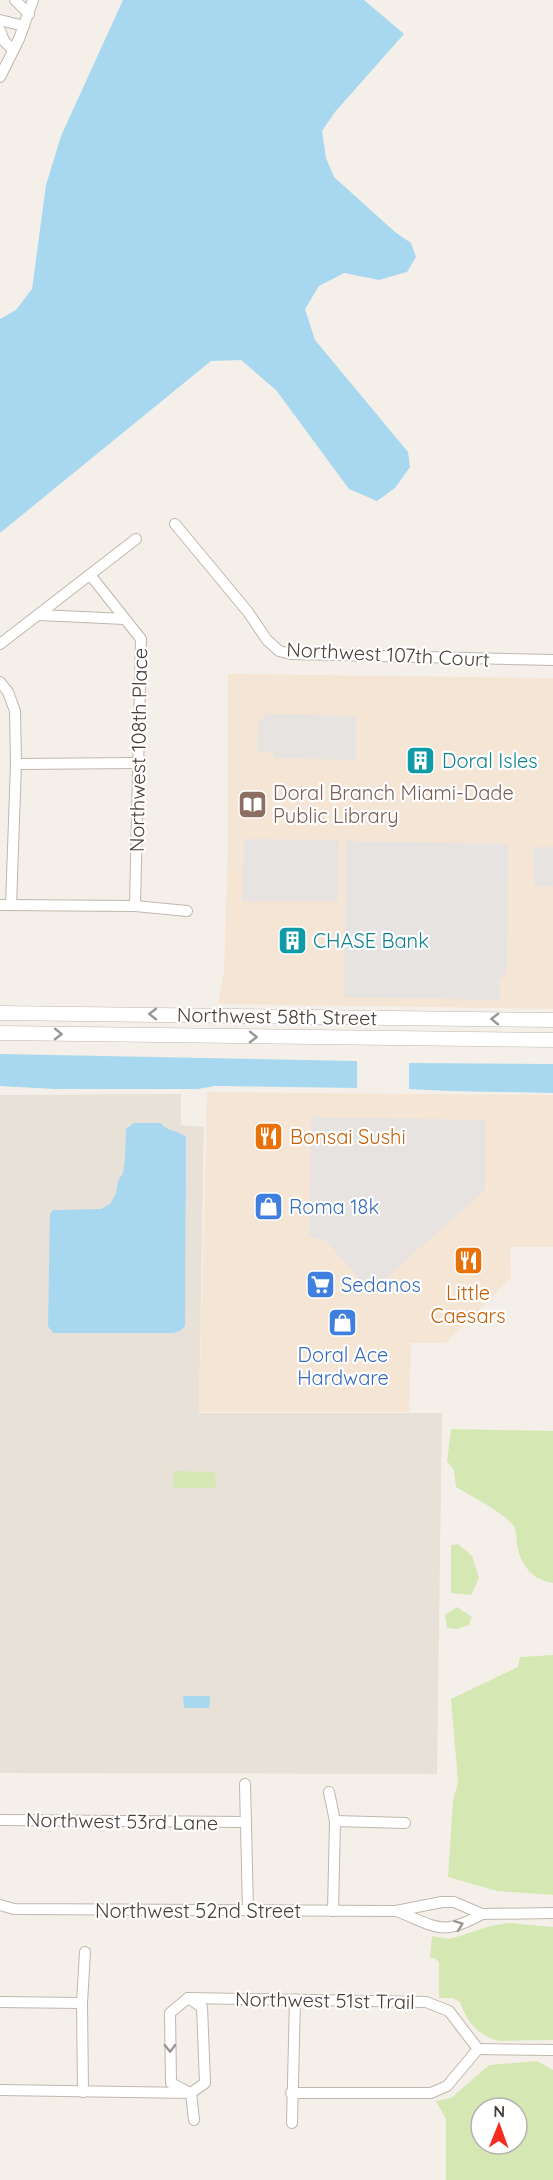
<svg xmlns="http://www.w3.org/2000/svg" width="553" height="2180" font-family="Quicksand,sans-serif">
  <style>
    .residential { fill: #e8e1d7 }
    .commercial { fill: #f5e5d5 }
    .green { fill: #d5e8b3; fill-rule: evenodd }
    .parking { fill: #e6e3e1 }
    .water { fill: #a7d8f0 }
    .lines { fill: none; stroke-linecap: round; stroke-linejoin: round }
    .minor-casing { stroke: #c0b7ac; stroke-width: 12 }
    .tertiary-casing { stroke: #c0b7ac; stroke-width: 15 }
    .minor { stroke: #fff; stroke-width: 10 }
    .tertiary { stroke: #fff; stroke-width: 14 }
    .oneway { stroke: #9a9692 }
    .labels { text-anchor: middle; dominant-baseline: central; stroke-width: 4.5; stroke-linejoin: round; paint-order: stroke }
    .street-label { font-size: 20px; fill: #484038; stroke: #fff }
    .culture-label { font-size: 20px; fill: #0d838f; stroke: #fff; text-anchor: start }
    .education-label { font-size: 20px; fill: #785e54; stroke: #fff; text-anchor: start }
    .food-label { font-size: 20px; fill: #c56008; stroke: #fff; text-anchor: start }
    .shop-label { font-size: 20px; fill: #366cbe; stroke: #fff; text-anchor: start }
  </style>
  <rect width="100%" height="100%" fill="#f4f0e9"/>
  <!-- residential -->
  <polygon class="residential" points="181,1094 181,1125 204,1127 199,1413 442,1413 437,1774 0,1773 0,1095"/>
  <!-- commercial -->
  <g class="commercial">
    <polygon points="228,674 553,678 553,1009 218,1004 224,971 228,845"/>
    <polygon points="207,1092 553,1095 553,1247 510,1247 511,1278 446,1343 411,1343 409,1412 199,1412"/>
  </g>
  <!-- green -->
  <g class="green">
    <path d="M451,1429L553,1431V1583C532,1580 521,1565 517,1545C516,1540 517,1532 514,1527C507,1514 469,1495 456,1487L454,1470L447,1461Z"/>
    <polygon points="174,1471 215,1472 216,1488 173,1488"/>
    <polygon points="458,1544 472,1556 479,1578 471,1595 451,1593 451,1545"/>
    <polygon points="457,1607 472,1617 469,1625 457,1629 447,1628 445,1615"/>
    <polygon points="553,1655 553,1895 497,1891 448,1877 453,1801 458,1782 451,1699 518,1667 520,1657"/>
    <path d="M509,1923L553,1927V2040L499,2041C477,2035 467,2022 460,2002L452,1998H439V1962L434,1958H430L432,1936L450,1939L490,1926Z"/>
    <path d="M537,2061L553,2070V2180H446V2119L436,2101L451,2098L489,2065ZM481,2108H517V2144H481Z"/>
  </g>
  <!-- parking -->
  <g class="parking">
    <polygon points="267,714 356,716 356,760 274,758 273,753 257,752 258,723"/>
    <polygon points="244,839 339,840 338,901 242,901"/>
    <polygon points="346,841 508,844 507,972 499,981 500,1000 344,997"/>
    <polygon points="533,847 553,847 553,887 534,886"/>
    <polygon points="311,1117 485,1120 485,1190 376,1287 362,1287 355,1273 325,1240 309,1237"/>
  </g>
  <!-- water -->
  <g class="water">
    <polygon points="123,0 364,0 404,34 335,112 322,131 326,158 334,177 395,232 411,243 416,257 407,272 379,280 344,273 319,286 305,309 315,340 408,452 410,467 395,488 377,501 349,489 276,390 241,360 211,361 0,533 0,319 16,310 32,289 46,185 61,136"/>
    <polygon points="0,1054 357,1061 357,1088 215,1086 198,1089 55,1089 0,1086"/>
    <polygon points="409,1063 553,1064 553,1093 451,1091 409,1089"/>
    <path d="M134,1123H161C167,1132 178,1130 186,1137L185,1326L180,1331L173,1333H53L48,1326L50,1214L53,1210H59L101,1209L110,1204L116,1193L118,1181L123,1173L125,1159L126,1129Z"/>
    <polygon points="183,1696 210,1696 209,1708 184,1708"/>
  </g>
  <g class="lines">
    <defs>
      <g id="minor">
        <polyline points="15,0 29,14"/>
        <polyline points="0,20 24,26"/>
        <polyline points="0,30 4,41 13,50"/>
        <polyline points="0,77 19,39 33,0"/>
        <polyline points="175,524 248,612 267,640 279,651 291,654 553,660"/>
        <polyline points="91,576 141,639 135,906"/>
        <polyline points="39,615 125,619"/>
        <polyline points="0,644 136,539"/>
        <polyline points="0,682 8,692 15,711 16,764 11,905"/>
        <polyline points="16,764 138,763"/>
        <polyline points="0,905 135,906 187,911"/>
        <polyline points="245,1784 248,1910"/>
        <polyline points="329,1792 335,1821 333,1911"/>
        <polyline points="0,1820 244,1822"/>
        <polyline points="335,1821 405,1823"/>
        <polyline points="0,1905 14,1909 396,1911 442,1902 454,1902 482,1914 553,1913"/>
        <path d="M397,1911C437,1927 441,1937 482,1914"/>
        <polyline points="188,1998 426,2002 449,2011 478,2049"/>
        <polyline points="188,1998 170,2013 171,2083 188,2092"/>
        <polyline points="188,1998 202,2007 205,2083 191,2093"/>
        <polyline points="0,2002 82,2003"/>
        <polyline points="478,2049 553,2050"/>
        <polyline points="0,2090 191,2093"/>
        <polyline points="83,2092 82,2003 85,1952"/>
        <polyline points="191,2093 194,2120"/>
        <polyline points="291,2093 431,2093 447,2086 478,2049"/>
        <polyline points="292,2123 295,1999"/>
      </g>
      <g id="tertiary">
        <polyline points="0,1013 553,1020"/>
        <polyline points="0,1033 553,1040"/>
      </g>
    </defs>
    <!-- minor casing -->
    <use href="#minor" class="minor-casing"/>
    <!-- tertiary casing -->
    <use href="#tertiary" class="tertiary-casing"/>
    <!-- minor -->
    <use href="#minor" class="minor"/>
    <!-- tertiary -->
    <use href="#tertiary" class="tertiary"/>
  </g>
  <!-- one-way arrows -->
  <defs><path id="oneway-chevron" d="M-2-3.5L2.5 0L-2 3.5" fill="none" stroke-width="1.6" stroke-linecap="round" stroke-linejoin="round" transform="scale(1.5)"/></defs>
  <g class="oneway">
    <use href="#oneway-chevron" transform="translate(153 1014) rotate(-180)"/>
    <use href="#oneway-chevron" transform="translate(495 1019) rotate(-179)"/>
    <use href="#oneway-chevron" transform="translate(58 1034) rotate(1)"/>
    <use href="#oneway-chevron" transform="translate(253 1037) rotate(1)"/>
    <use href="#oneway-chevron" transform="translate(459 1925) rotate(-20)"/>
    <use href="#oneway-chevron" transform="translate(170 2048) rotate(89)"/>
  </g>
  <!-- icons -->
  <defs>
    <symbol id="building-square" viewBox="-11 -11 22 22"><rect x="-9" y="-9" width="18" height="18" rx="4" fill="#0f9aa8" stroke="#fff"/><path d="M-4-6H4V6H1V3H-1V6H-4ZM-2.5-4.3h1.7v1.8h-1.7ZM.8-4.3h1.7v1.8H.8ZM-2.5-1h1.7V.8h-1.7ZM.8-1h1.7V.8H.8Z" fill="#fff"/></symbol>
    <symbol id="library-square" viewBox="-11 -11 22 22"><rect x="-9" y="-9" width="18" height="18" rx="4" fill="#8d6e63" stroke="#fff"/><path d="M-6-4Q-3-5.5-.7-3.5V5Q-3 3-6 4ZM6-4Q3-5.5 .7-3.5V5Q3 3 6 4Z" fill="#fff"/></symbol>
    <symbol id="restaurant-square" viewBox="-11 -11 22 22"><rect x="-9" y="-9" width="18" height="18" rx="4" fill="#e8710a" stroke="#fff"/><path d="M-5-6h1v4h1v-4h1v4h1v-4h1v5L-1.5 .5V6h-2V.5L-5-1ZM5-6V6H3V1.5H1.5Q1.5-4 5-6Z" fill="#fff"/></symbol>
    <symbol id="shop-square" viewBox="-11 -11 22 22"><rect x="-9" y="-9" width="18" height="18" rx="4" fill="#3f7fe0" stroke="#fff"/><path d="M-5-2.5h2.3a2.7 3.5 0 0 1 5.4 0H5L5.5 6h-11ZM-1.5-2.5h3a1.5 2.3 0 0 0-3 0Z" fill="#fff"/></symbol>
    <symbol id="supermarket-square" viewBox="-11 -11 22 22"><rect x="-9" y="-9" width="18" height="18" rx="4" fill="#3f7fe0" stroke="#fff"/><path d="M-6-5.5h2.5l.6 2H6L4.5 2H-2.5L-4.4-4H-6ZM-1.5 3.2a1.3 1.3 0 1 0 .1 0ZM3 3.2a1.3 1.3 0 1 0 .1 0Z" fill="#fff"/></symbol>
  </defs>
  <g fill-rule="evenodd">
    <use href="#building-square" x="404" y="744" width="33" height="33"/>
    <use href="#library-square" x="236" y="788" width="33" height="33"/>
    <use href="#building-square" x="276" y="924" width="33" height="33"/>
    <use href="#restaurant-square" x="252" y="1120" width="33" height="33"/>
    <use href="#shop-square" x="252" y="1190" width="33" height="33"/>
    <use href="#restaurant-square" x="452" y="1244" width="33" height="33"/>
    <use href="#supermarket-square" x="304" y="1268" width="33" height="33"/>
    <use href="#shop-square" x="326" y="1306" width="33" height="33"/>
  </g>
  <g class="labels">
    <!-- street labels -->
    <g class="street-label">
      <text transform="translate(388 654) rotate(3)">Northwest 107th Court</text>
      <text transform="translate(138 750) rotate(-89)">Northwest 108th Place</text>
      <text transform="translate(277 1016) rotate(1)">Northwest 58th Street</text>
      <text transform="translate(122 1821) rotate(1)">Northwest 53rd Lane</text>
      <text x="198" y="1910">Northwest 52nd Street</text>
      <text transform="translate(325 2000) rotate(1)">Northwest 51st Trail</text>
    </g>
    <!-- culture labels -->
    <g class="culture-label">
      <text x="442" y="760">Doral Isles</text>
      <text x="313" y="940">CHASE Bank</text>
    </g>
    <!-- education labels -->
    <g class="education-label">
      <text x="273" y="792">Doral Branch Miami-Dade<tspan x="273" dy="23">Public Library</tspan></text>
    </g>
    <!-- food labels -->
    <g class="food-label">
      <text x="290" y="1136">Bonsai Sushi</text>
      <text x="468" y="1292" text-anchor="middle">Little<tspan x="468" dy="23">Caesars</tspan></text>
    </g>
    <!-- shop labels -->
    <g class="shop-label">
      <text x="289" y="1206">Roma 18k</text>
      <text x="341" y="1284">Sedanos</text>
      <text x="343" y="1354" text-anchor="middle">Doral Ace<tspan x="343" dy="23">Hardware</tspan></text>
    </g>
  </g>
  <!-- north arrow -->
  <g transform="translate(499 2126) rotate(1)"><circle r="28" fill="#ffffff" stroke="#b6b3af" stroke-width="1.5"/>
  <path d="M0-4.5L10 22L0 15L-10 22Z" fill="#f62c1e"/>
  <text y="-9" font-size="16" font-weight="bold" text-anchor="middle" fill="#484038">N</text>
  </g>
</svg>
